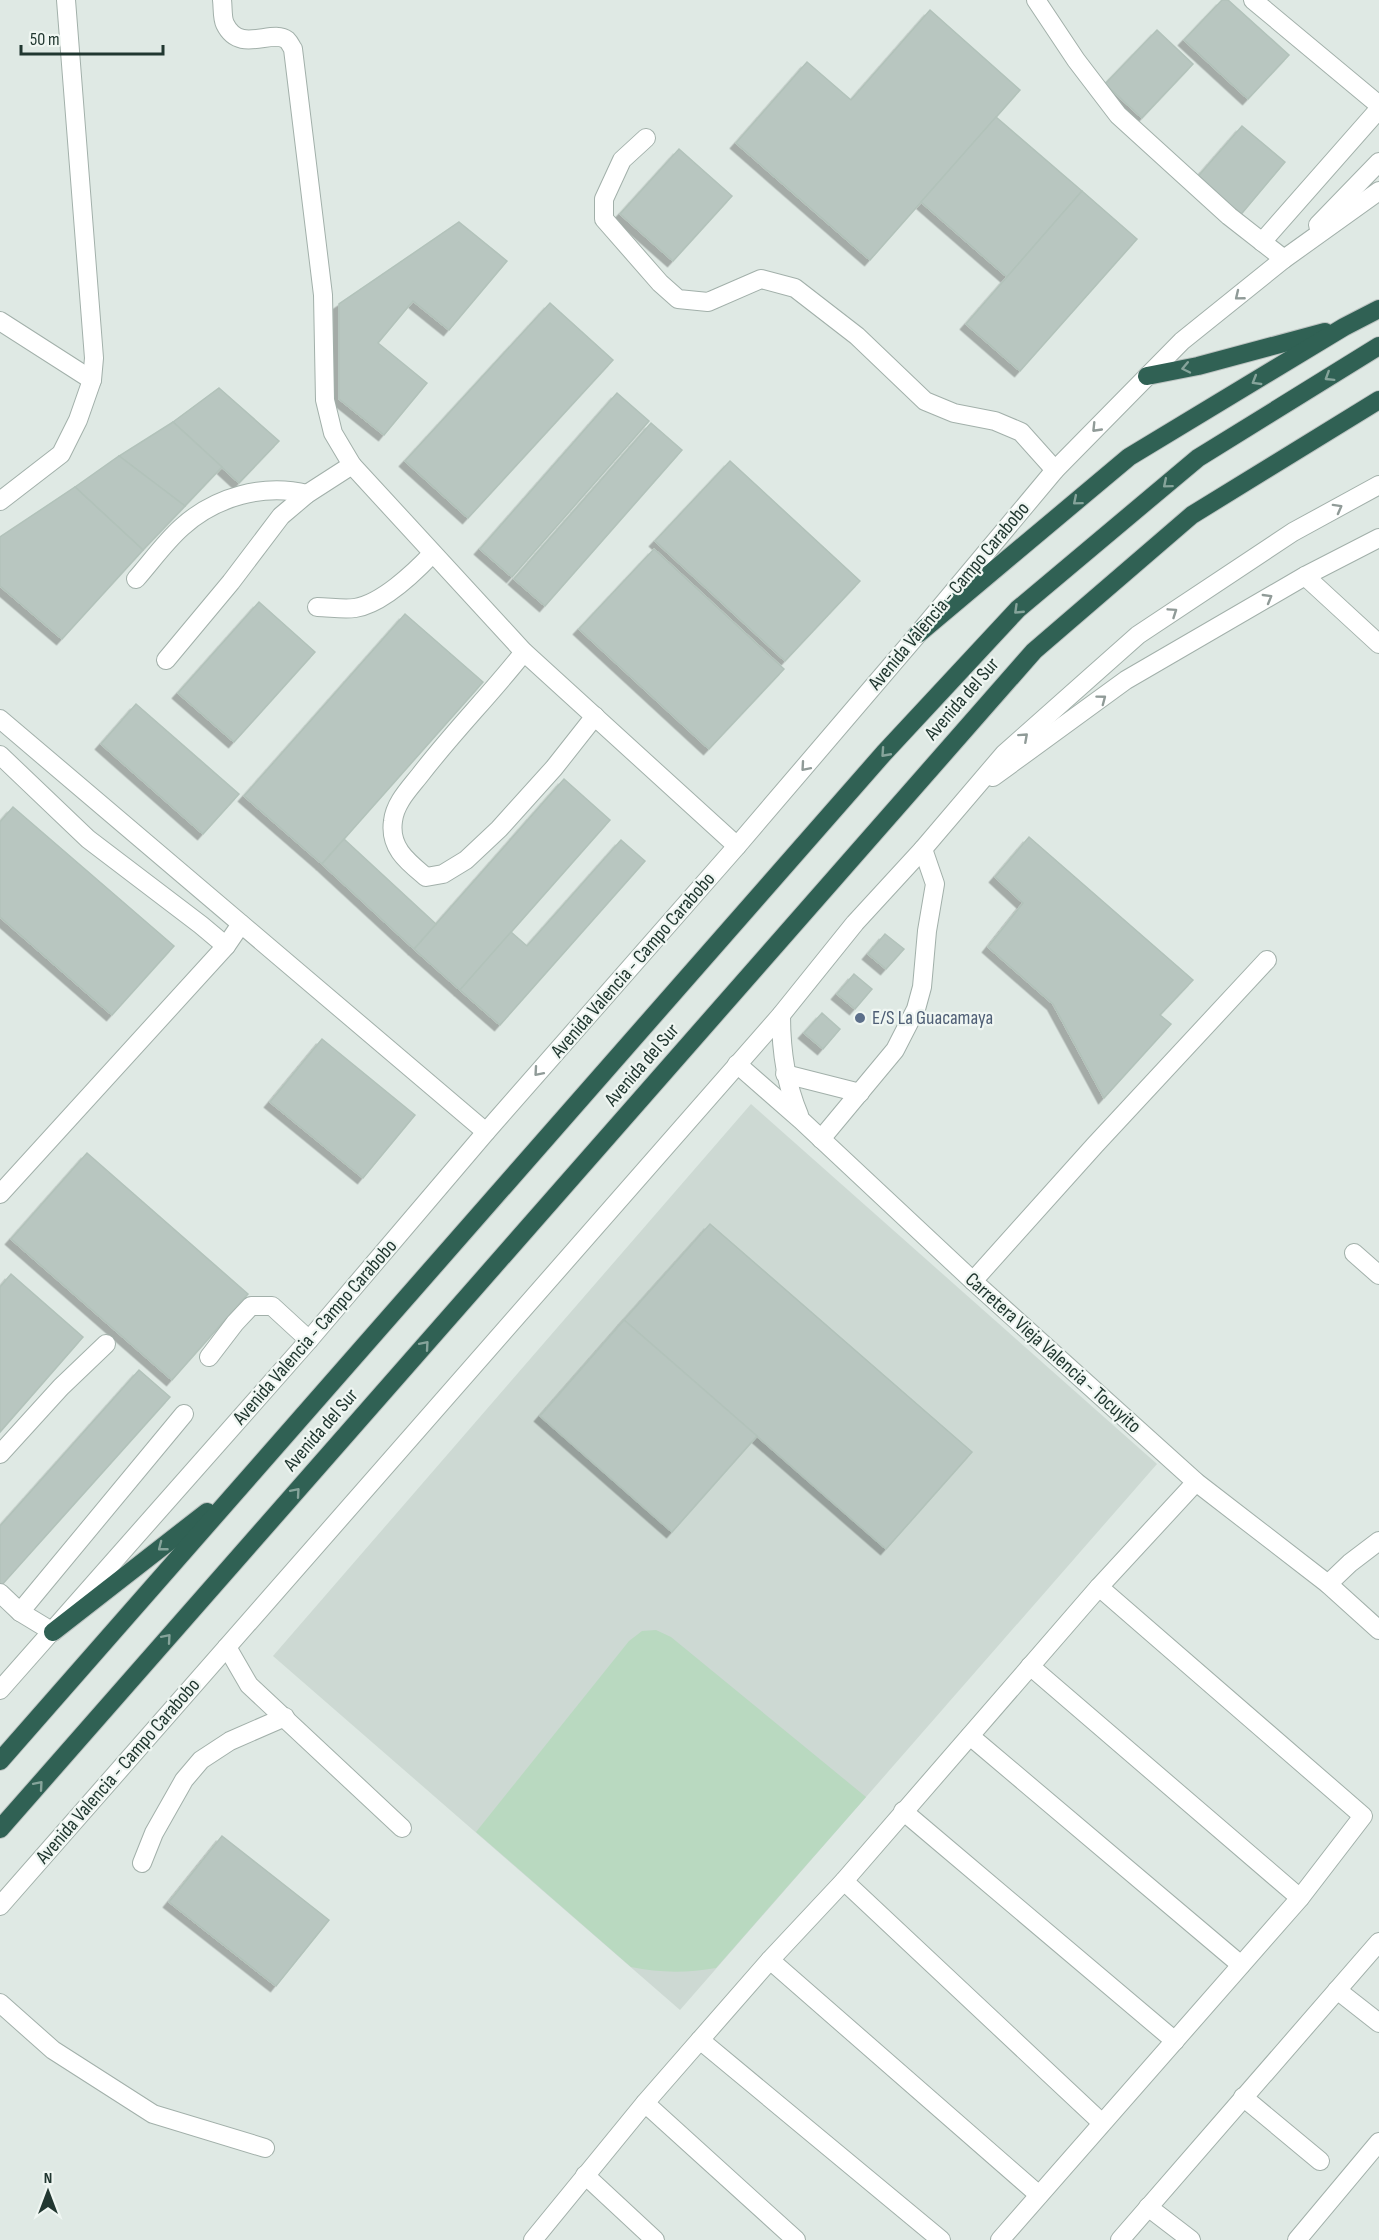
<svg xmlns="http://www.w3.org/2000/svg" width="1379" height="2240" font-family="'Sofia Sans Condensed',sans-serif">
  <style>
    .built { fill: #cdd9d3 }
    .green { fill: #b9d9c0 }
    .building { fill: #b8c6c0; stroke: #b2c2ba; stroke-width: 1.5; filter: url(#shadow) }
    .lines { fill: none; stroke-linecap: round; stroke-linejoin: round }
    .minor-casing { stroke: #a2b0aa; stroke-width: 20 }
    .highway-casing { stroke: #bcc3c1; stroke-width: 20 }
    .minor { stroke: #fff; stroke-width: 18 }
    .highway { stroke: #306154; stroke-width: 18 }
    .oneway { stroke: #909b98 }
    .oneway2 { stroke: #86a49b }
    .service-dot { fill: #5c6f8a; stroke: #eff6f2; stroke-width: 2 }
    .labels { text-anchor: middle; dominant-baseline: central; stroke-width: 4.5; stroke-linejoin: round; paint-order: stroke }
    .street-label { font-size: 20px; fill: #213730; stroke: #eff6f2 }
    .service-label { font-size: 20px; fill: #4e5e75; stroke: #eff6f2; text-anchor: start }
  </style>
  <defs>
    <filter id="shadow"><feDropShadow dx="-5.5" dy="5.5" stdDeviation="0" flood-color="#0004"/></filter>
  </defs>
  <rect width="100%" height="100%" fill="#dfe9e4"/>
  <!-- built -->
  <polygon class="built" points="751,1104 1157,1464 680,2010 273,1656"/>
  <!-- green -->
  <path class="green" d="M656,1630L671,1637L866,1797L716,1968C688,1973 659,1973 631,1967L476,1832L629,1641L642,1631Z"/>
  <!-- building -->
  <g class="building">
    <polygon points="1222,0 1228,0 1289,55 1248,99 1184,40"/>
    <polygon points="930,10 1020,90 870,260 736,143 807,62 851,100"/>
    <polygon points="1157,30 1193,64 1142,118 1105,84"/>
    <polygon points="996,117 1082,191 1007,277 921,202"/>
    <polygon points="1242,126 1285,162 1238,218 1194,181"/>
    <polygon points="679,149 732,196 673,261 620,214"/>
    <polygon points="1082,191 1137,239 1020,371 966,324"/>
    <polygon points="459,222 507,261 449,330 413,301 378,343 427,383 384,435 339,399 339,304"/>
    <polygon points="550,303 613,360 468,518 405,461"/>
    <polygon points="219,388 279,441 239,483 173,422"/>
    <polygon points="617,393 649,421 512,577 480,549"/>
    <polygon points="173,422 222,467 185,506 119,456"/>
    <polygon points="651,423 682,450 545,606 514,579"/>
    <polygon points="119,456 185,506 143,550 75,487"/>
    <polygon points="730,461 860,581 785,661 655,541"/>
    <polygon points="75,487 143,550 62,639 0,586 0,537"/>
    <polygon points="654,549 784,669 709,749 579,629"/>
    <polygon points="259,602 315,652 234,742 178,693"/>
    <polygon points="405,614 483,682 322,864 244,796"/>
    <polygon points="136,704 239,794 203,834 101,744"/>
    <polygon points="564,779 610,820 460,990 414,949"/>
    <polygon points="13,807 174,946 112,1015 0,917 0,822"/>
    <polygon points="1029,837 1193,980 1160,1015 1171,1024 1104,1098 1053,1004 988,947 1023,903 995,877"/>
    <polygon points="344,839 436,924 414,949 322,864"/>
    <polygon points="621,840 645,861 500,1025 460,990 511,932 527,946"/>
    <polygon points="885,934 904,949 886,969 868,954"/>
    <polygon points="854,974 872,989 855,1009 837,994"/>
    <polygon points="822,1013 840,1029 823,1049 804,1033"/>
    <polygon points="322,1039 415,1115 363,1178 270,1102"/>
    <polygon points="87,1153 248,1294 172,1380 11,1239"/>
    <polygon points="710,1224 972,1452 886,1549 624,1320"/>
    <polygon points="11,1274 83,1337 0,1432 0,1287"/>
    <polygon points="624,1320 757,1436 672,1532 540,1416"/>
    <polygon points="139,1370 170,1397 0,1587 0,1526"/>
    <polygon points="222,1836 329,1920 276,1986 169,1902"/>
  </g>
  <g class="lines">
    <defs>
      <g id="minor">
        <path d="M222,0C223,7 222,18 225,24C240,55 272,28 287,40C290,43 291,46 293,49L323,295L325,400L333,433L352,465L524,652L737,846"/>
        <polyline points="1036,0 1076,60 1118,115 1229,216 1284,259"/>
        <polyline points="1253,0 1379,105"/>
        <polyline points="646,138 622,160 604,199 604,219 660,283 678,299 708,302 761,279 795,288 857,336 925,401 954,413 995,421 1021,432 1055,470"/>
        <polyline points="1318,225 1379,162"/>
        <polyline points="1262,242 1379,109"/>
        <polyline points="0,321 92,380"/>
        <polyline points="0,501 61,454 78,420 92,380 94,358 66,0"/>
        <polyline points="1305,576 1379,644"/>
        <path d="M136,579C151,562 165,542 182,527C215,497 264,483 307,494"/>
        <path d="M317,607C329,607 343,610 355,608C381,604 414,573 432,554"/>
        <path d="M524,652C491,694 453,732 420,775C409,789 395,803 393,821C389,848 408,862 426,877L443,874L466,860L499,829L554,768L595,716"/>
        <polyline points="166,660 231,582 281,516 307,494 352,465"/>
        <polyline points="0,719 486,1132"/>
        <polyline points="0,755 88,839 201,925 226,946"/>
        <polyline points="993,777 1126,680 1305,576 1379,538"/>
        <path d="M781,1015C781,1050 785,1082 799,1115"/>
        <polyline points="737,1064 801,1120 973,1281 1196,1482 1328,1584 1379,1630"/>
        <polyline points="785,1074 860,1093"/>
        <polyline points="821,1139 895,1050 916,1009 922,987 927,931 935,884 923,849"/>
        <polyline points="0,1194 226,946 241,924"/>
        <polyline points="1354,1253 1379,1275"/>
        <polyline points="973,1281 1095,1145 1267,960"/>
        <polyline points="209,1357 235,1323 251,1306 272,1306 309,1340"/>
        <polyline points="0,1454 61,1387 106,1344"/>
        <polyline points="1328,1584 1350,1563 1379,1541"/>
        <polyline points="0,1593 20,1612 53,1632"/>
        <polyline points="20,1612 184,1414"/>
        <polyline points="227,1647 249,1685 402,1828"/>
        <polyline points="1030,1666 1300,1898"/>
        <polyline points="0,1690 309,1340 486,1132 737,846 918,634 1055,470 1182,341 1284,259 1379,191"/>
        <polyline points="970,1736 1241,1965"/>
        <polyline points="903,1811 1175,2041"/>
        <polyline points="142,1863 154,1833 184,1780 201,1760 230,1741 285,1717"/>
        <polyline points="844,1881 1102,2123"/>
        <polyline points="0,1906 781,1015 855,923 923,849 1004,754 1138,635 1293,532 1379,485"/>
        <polyline points="770,1960 1039,2195"/>
        <polyline points="1337,1990 1379,2023"/>
        <polyline points="0,2003 53,2050 153,2114 265,2148"/>
        <polyline points="700,2040 941,2240"/>
        <polyline points="1243,2097 1320,2161"/>
        <polyline points="645,2103 796,2240"/>
        <polyline points="585,2175 655,2240"/>
        <polyline points="1148,2207 1191,2240"/>
        <polyline points="533,2240 645,2103 700,2040 770,1960 844,1881 1099,1587 1196,1482"/>
        <polyline points="1000,2240 1300,1898 1363,1816 1099,1587"/>
        <polyline points="1120,2240 1379,1942"/>
        <polyline points="1297,2240 1379,2142"/>
      </g>
      <g id="highway">
        <polyline points="1147,376 1198,366 1325,332"/>
        <polyline points="918,634 1129,457 1344,327 1379,309"/>
        <polyline points="53,1632 207,1512"/>
        <polyline points="0,1761 884,753 1018,609 1198,458 1379,346"/>
        <polyline points="0,1829 1034,651 1192,515 1379,400"/>
      </g>
    </defs>
    <!-- minor casing -->
    <use href="#minor" class="minor-casing"/>
    <!-- highway casing -->
    <use href="#highway" class="highway-casing"/>
    <!-- minor -->
    <use href="#minor" class="minor"/>
    <!-- highway -->
    <use href="#highway" class="highway"/>
  </g>
  <!-- one-way arrows -->
  <defs><path id="oneway-chevron" d="M-2-3.5L2.5 0L-2 3.5" fill="none" stroke-width="1.6" stroke-linecap="round" stroke-linejoin="round" transform="scale(1.5)"/></defs>
  <g class="oneway">
    <use href="#oneway-chevron" transform="translate(1239 296) rotate(141)"/>
    <use href="#oneway-chevron" transform="translate(1096 428) rotate(134)"/>
    <use href="#oneway-chevron" transform="translate(1338 508) rotate(-29)"/>
    <use href="#oneway-chevron" transform="translate(1268 598) rotate(-30)"/>
    <use href="#oneway-chevron" transform="translate(1173 612) rotate(-34)"/>
    <use href="#oneway-chevron" transform="translate(1102 699) rotate(-37)"/>
    <use href="#oneway-chevron" transform="translate(1024 737) rotate(-42)"/>
    <use href="#oneway-chevron" transform="translate(805 767) rotate(131)"/>
    <use href="#oneway-chevron" transform="translate(538 1072) rotate(131)"/>
  </g>
  <g class="oneway2">
    <use href="#oneway-chevron" transform="translate(1186 368) rotate(168)"/>
    <use href="#oneway-chevron" transform="translate(1329 377) rotate(148)"/>
    <use href="#oneway-chevron" transform="translate(1256 381) rotate(149)"/>
    <use href="#oneway-chevron" transform="translate(1167 484) rotate(140)"/>
    <use href="#oneway-chevron" transform="translate(1077 501) rotate(140)"/>
    <use href="#oneway-chevron" transform="translate(1018 610) rotate(136)"/>
    <use href="#oneway-chevron" transform="translate(885 753) rotate(132)"/>
    <use href="#oneway-chevron" transform="translate(425 1345) rotate(-49)"/>
    <use href="#oneway-chevron" transform="translate(296 1492) rotate(-49)"/>
    <use href="#oneway-chevron" transform="translate(162 1547) rotate(142)"/>
    <use href="#oneway-chevron" transform="translate(167 1638) rotate(-49)"/>
    <use href="#oneway-chevron" transform="translate(39 1785) rotate(-49)"/>
  </g>
  <!-- markers -->
  <circle class="service-dot" cx="860" cy="1018" r="6"/>
  <g class="labels">
    <!-- street labels -->
    <g class="street-label">
      <text transform="translate(949 596) rotate(-50)">Avenida Valencia - Campo Carabobo</text>
      <text transform="translate(962 699) rotate(-49)">Avenida del Sur</text>
      <text transform="translate(633 965) rotate(-49)">Avenida Valencia - Campo Carabobo</text>
      <text transform="translate(642 1065) rotate(-49)">Avenida del Sur</text>
      <text transform="translate(315 1332) rotate(-49)">Avenida Valencia - Campo Carabobo</text>
      <text transform="translate(1053 1353) rotate(42)">Carretera Vieja Valencia - Tocuyito</text>
      <text transform="translate(321 1430) rotate(-49)">Avenida del Sur</text>
      <text transform="translate(118 1771) rotate(-49)">Avenida Valencia - Campo Carabobo</text>
    </g>
    <!-- service labels -->
    <g class="service-label">
      <text x="872" y="1018">E/S La Guacamaya</text>
    </g>
  </g>
  <!-- north arrow -->
  <g transform="translate(48 2192)" stroke="#eff6f2" stroke-width="4.5" paint-order="stroke">
  <path d="M0-4.5L10 22L0 15L-10 22Z" fill="#213730"/>
  <text y="-9" font-size="16" font-weight="bold" text-anchor="middle" fill="#213730">N</text>
  </g>
  <!-- scale -->
  <path d="M21 45v9h142v-9" fill="none" stroke="#213730" stroke-width="3"/>
  <text x="30" y="45" font-size="18" fill="#213730" stroke="#eff6f2" stroke-width="4.5" paint-order="stroke">50 m</text>
</svg>
